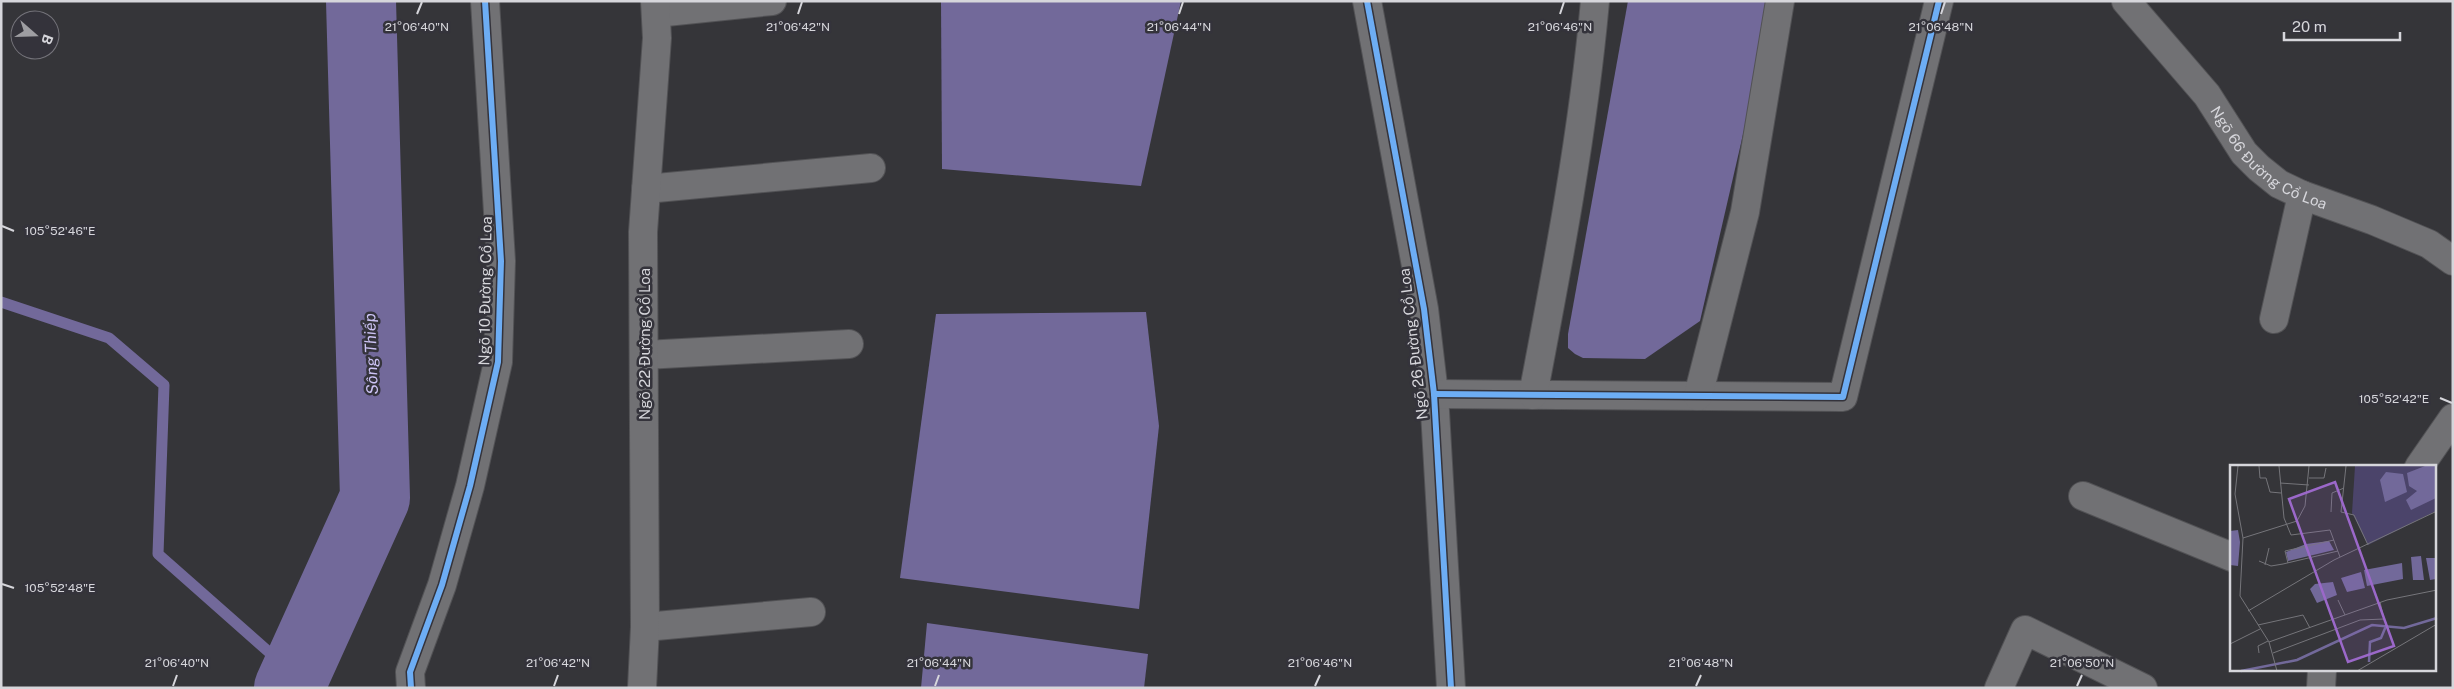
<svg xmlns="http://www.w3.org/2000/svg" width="2454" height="689" font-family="'Public Sans',sans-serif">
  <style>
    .water { fill: #72699a }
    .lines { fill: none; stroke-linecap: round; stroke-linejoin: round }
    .stream { stroke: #72699a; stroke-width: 11 }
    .river { stroke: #72699a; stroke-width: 70 }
    .minor-casing { stroke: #525255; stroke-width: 30 }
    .minor { stroke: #717174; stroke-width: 28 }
    .cycleway-casing { stroke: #34333b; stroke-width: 9 }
    .cycleway { stroke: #6dadf4; stroke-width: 6 }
    .ticks { fill: none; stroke: #d6d6db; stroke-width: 2 }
    .labels { text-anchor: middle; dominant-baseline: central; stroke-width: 5; stroke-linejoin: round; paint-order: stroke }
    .street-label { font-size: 15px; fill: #d6d6db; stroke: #34333b }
    .water-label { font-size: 16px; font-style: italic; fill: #ccc3f4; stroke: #34333b }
    .inset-river { fill: none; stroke: #72699a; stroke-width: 2.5 }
    .inset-road { fill: none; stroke: #75757a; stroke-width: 1 }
    .view { fill: #9b68c9; fill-opacity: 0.15; stroke: #9b68c9; stroke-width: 2.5 }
    .inset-edge { fill: none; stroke: #d6d6db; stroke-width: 2.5 }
    .ticks-label { font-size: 12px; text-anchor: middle; fill: #d6d6db; stroke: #34333b; stroke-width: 5; stroke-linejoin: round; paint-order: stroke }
  </style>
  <rect width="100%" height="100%" fill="#353539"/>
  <!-- water -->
  <g class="water">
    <polygon points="941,1 1181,1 1141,186 942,169"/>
    <polygon points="1628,1 1772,1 1771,13 1700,321 1645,359 1583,358 1575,354 1568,348 1568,334"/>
    <polygon points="1146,312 1159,426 1139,609 900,578 936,314"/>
    <polygon points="927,623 1148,654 1144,688 921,688"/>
  </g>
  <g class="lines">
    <!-- stream -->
    <polyline class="stream" points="1,302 109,338 164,385 158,554 295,675"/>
    <!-- river -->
    <polyline class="river" points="289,688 375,498 361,1"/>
    <defs>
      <g id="minor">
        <polyline points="1367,1 1424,309 1434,394 1451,688"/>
        <path id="s1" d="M2126,1L2207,95L2244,153L2259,168L2279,184L2302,195L2372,220L2429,244L2453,261"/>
        <polyline points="656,13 772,1"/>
        <polyline points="646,189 871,168"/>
        <polyline points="2274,319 2302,195"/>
        <polyline points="645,355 849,344"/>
        <polyline points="1434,394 1843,397 1939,1"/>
        <path d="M1533,395C1558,264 1583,134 1595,1"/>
        <polyline points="1698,396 1745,212 1780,1"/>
        <polyline points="2419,467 2453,418"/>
        <polyline points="2083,496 2232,557"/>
        <polyline points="645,627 811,612"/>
        <polyline points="411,688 410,672 442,585 470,486 498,362 501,261 485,1"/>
        <polyline points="642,688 645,627 643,232 657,38 655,1"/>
        <polyline points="1999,688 2025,630 2143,688"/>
        <polyline points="2321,688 2322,670"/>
      </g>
    </defs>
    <!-- minor casing -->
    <use href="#minor" class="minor-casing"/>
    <!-- minor -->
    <use href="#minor" class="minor"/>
    <defs>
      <g id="cycleway">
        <polyline points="1367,1 1424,309 1434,394 1451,688"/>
        <polyline points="1434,394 1843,397 1939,1"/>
        <polyline points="411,688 410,672 442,585 470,486 498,362 501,261 485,1"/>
      </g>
    </defs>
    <!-- cycleway casing -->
    <use href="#cycleway" class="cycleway-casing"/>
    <!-- cycleway -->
    <use href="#cycleway" class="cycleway"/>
  </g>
  <!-- ticks -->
  <path class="ticks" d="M417,14L422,2M798,14L802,2M1179,14L1183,2M1560,14L1564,2M1941,14L1945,2M2,226L14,231M2440,398L2452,403M2,584L14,588M173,686L177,675M554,686L558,675M935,686L939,675M1315,686L1320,675M1696,686L1701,675M2077,686L2082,675"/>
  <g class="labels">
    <!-- street labels -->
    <g class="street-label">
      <text stroke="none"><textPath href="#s1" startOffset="215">Ngõ 66 Đường Cổ Loa</textPath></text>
      <text transform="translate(485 291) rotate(-89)">Ngõ 10 Đường Cổ Loa</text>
      <text transform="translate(644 344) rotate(-90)">Ngõ 22 Đường Cổ Loa</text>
      <text transform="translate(1413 344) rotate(-97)">Ngõ 26 Đường Cổ Loa</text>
    </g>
    <!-- water labels -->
    <g class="water-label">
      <text transform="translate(371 354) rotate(-92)">Sông Thiếp</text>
    </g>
  </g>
  <!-- overview -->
  <g transform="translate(2230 465)">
    <rect width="206" height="206" fill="#353539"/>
    <path d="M125,1H206V46L138,80L122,48Z" fill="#4b446a"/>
    <path d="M195,1H206V33L181,45L176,35L187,26L179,21L177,8ZM156,7L173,9L177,27L155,37L150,15ZM8,65L10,77L8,101L0,100V66ZM99,76L104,85L58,96L56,87L76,79ZM191,91L194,115H183L181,92ZM196,93H206V114L200,115ZM172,98L173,114L137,121L134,105ZM131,107L135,123L117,127L111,113ZM103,117L107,130L87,138L80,124L85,119Z" fill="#72699a"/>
    <path class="inset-river" d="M139,197L140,177L151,173L156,161M11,206L67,195L142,160L174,163L207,153"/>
    <path class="inset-road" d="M8,1L5,29L13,73L10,131L39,177L47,206M29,1L30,13H36L40,27L51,28M49,1L54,53L61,70L100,65L110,92M116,1L111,47L124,50L138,80M79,13H94L96,3M50,18L79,20M101,47L102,28L114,23M13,73L67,56L75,41L79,1M29,96L41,101L53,99L108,86M58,98L55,86L104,75M35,100L39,83M108,135L115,150M18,146L104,95L207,46M28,160L73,150L80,163M39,177L157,135L207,125M0,179L30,164M29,188L28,181L38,176M43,188L130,155L154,154L150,137M127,206L207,159"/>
    <path class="view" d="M105,17L164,181L118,197L59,34Z"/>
    <rect width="206" height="206" class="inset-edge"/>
  </g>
  <g class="ticks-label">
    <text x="417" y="31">21°06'40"N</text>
    <text x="798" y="31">21°06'42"N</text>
    <text x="1179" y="31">21°06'44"N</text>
    <text x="1560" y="31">21°06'46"N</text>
    <text x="1941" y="31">21°06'48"N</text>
    <text x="60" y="235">105°52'46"E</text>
    <text x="2394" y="403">105°52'42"E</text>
    <text x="60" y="592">105°52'48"E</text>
    <text x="177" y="667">21°06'40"N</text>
    <text x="558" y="667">21°06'42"N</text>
    <text x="939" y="667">21°06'44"N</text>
    <text x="1320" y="667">21°06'46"N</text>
    <text x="1701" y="667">21°06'48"N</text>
    <text x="2082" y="667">21°06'50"N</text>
  </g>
  <!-- border -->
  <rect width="2454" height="689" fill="none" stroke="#d6d6db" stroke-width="5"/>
  <!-- north arrow -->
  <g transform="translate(35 35) rotate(110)"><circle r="24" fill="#34333b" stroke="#75747b"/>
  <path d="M0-4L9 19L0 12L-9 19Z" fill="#9e9ea2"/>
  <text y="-8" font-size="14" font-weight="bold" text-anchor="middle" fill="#d6d6db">B</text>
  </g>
  <!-- scale -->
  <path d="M2284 32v8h116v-8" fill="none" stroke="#d6d6db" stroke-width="2.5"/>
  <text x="2292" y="32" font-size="15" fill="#d6d6db" stroke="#34333b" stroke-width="4" paint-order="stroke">20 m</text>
</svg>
